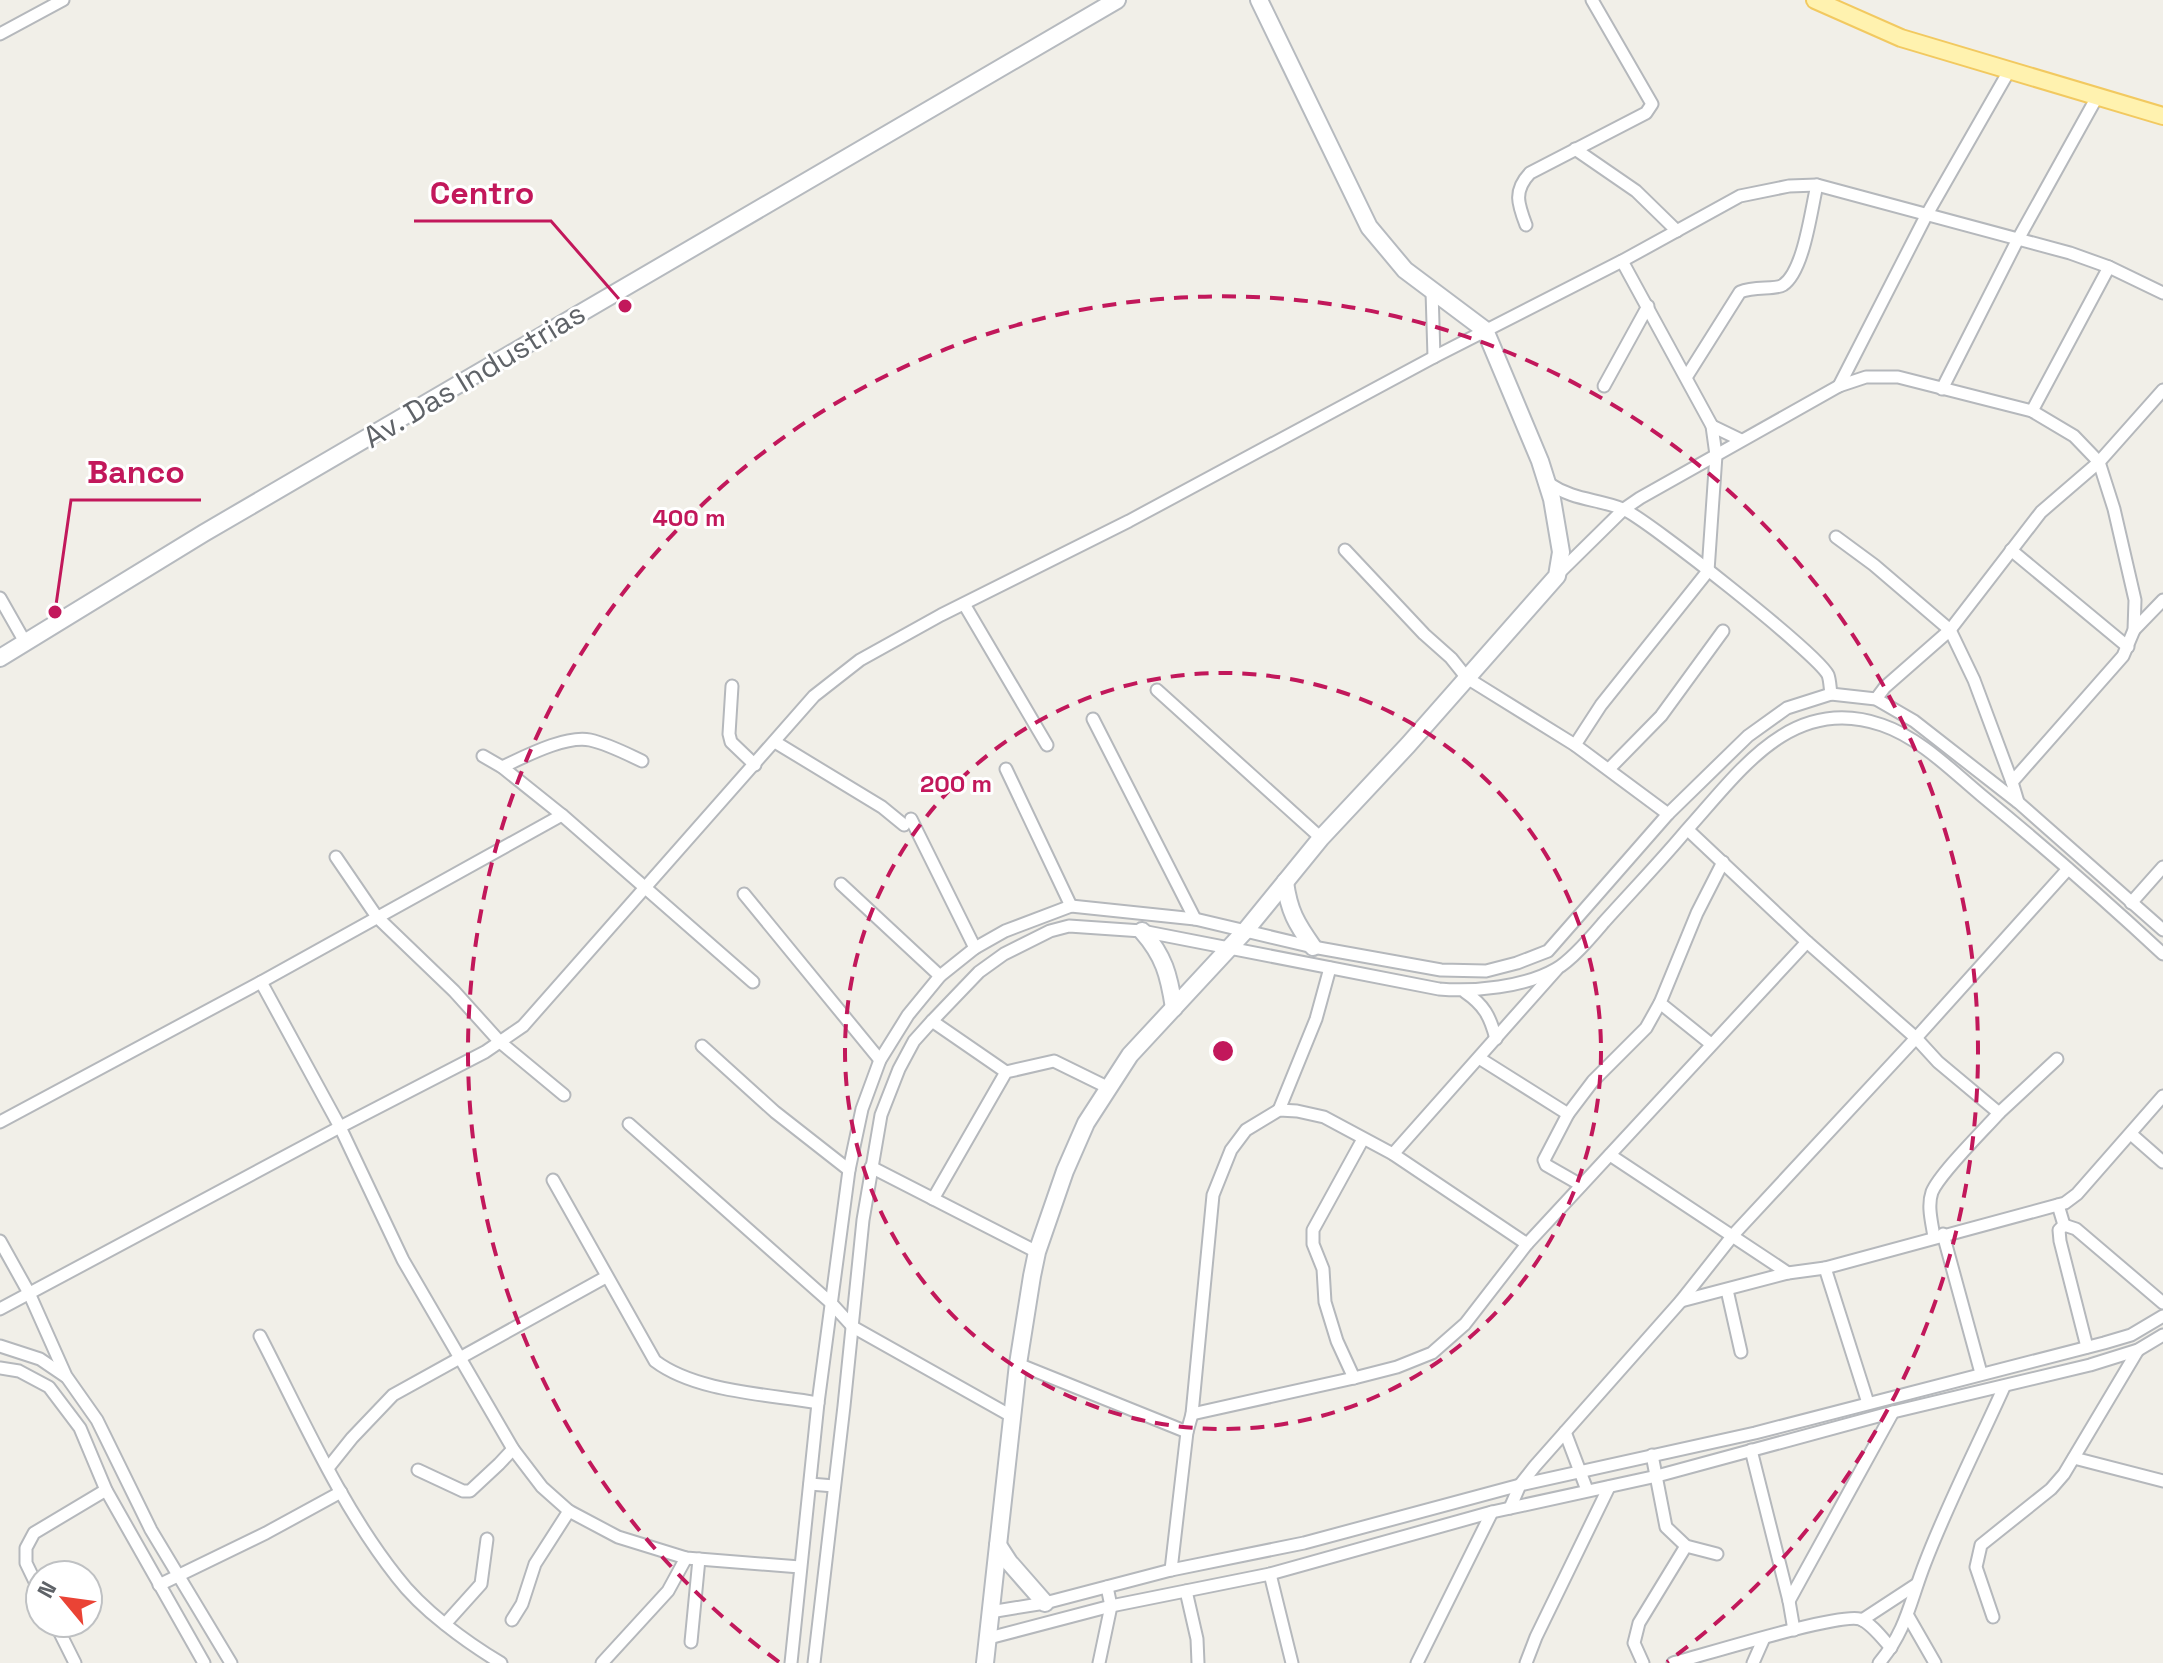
<svg xmlns="http://www.w3.org/2000/svg" width="2163" height="1663" font-family="'Space Grotesk',sans-serif">
  <style>
    .lines { fill: none; stroke-linecap: round; stroke-linejoin: round }
    .street-casing { stroke: #b5b8bc; stroke-width: 15 }
    .secondary-casing { stroke: #b6babf; stroke-width: 20 }
    .primary-casing { stroke: #f2c960; stroke-width: 20 }
    .street { stroke: #fff; stroke-width: 11 }
    .secondary { stroke: #fff; stroke-width: 16 }
    .primary { stroke: #fff2af; stroke-width: 16 }
    .ring { fill: none; stroke: #c2185b; stroke-width: 4; stroke-dasharray: 14 10 }
    .labels { text-anchor: middle; dominant-baseline: central; stroke-width: 6; stroke-linejoin: round; paint-order: stroke }
    .street-label { font-size: 30px; fill: #5f6368; stroke: #fff }
    .centre { fill: #c2185b; stroke: #fff; stroke-width: 4 }
    .ring-label { font-size: 24px; text-anchor: middle; font-weight: bold; fill: #c2185b; stroke: #fff; stroke-width: 6; stroke-linejoin: round; paint-order: stroke }
    .leader { fill: none; stroke: #c2185b; stroke-width: 3 }
    .callout-dot { fill: #c2185b; stroke: #fff; stroke-width: 3 }
    .callout-label { font-size: 32px; text-anchor: middle; font-weight: bold; fill: #c2185b; stroke: #fff; stroke-width: 6; stroke-linejoin: round; paint-order: stroke }
  </style>
  <rect width="100%" height="100%" fill="#f1efe8"/>
  <g class="lines">
    <defs>
      <g id="street">
        <polyline points="0,34 63,0"/>
        <polyline points="1575,149 1636,191 1677,231"/>
        <path d="M1526,225C1518,204 1513,191 1530,173L1646,113L1652,104L1592,0"/>
        <polyline points="1432,291 1434,357"/>
        <path d="M1687,376L1740,292C1755,286 1775,290 1783,285C1804,271 1811,210 1817,185"/>
        <polyline points="1604,386 1648,306"/>
        <polyline points="1839,386 1926,216 2009,71"/>
        <polyline points="1942,389 2017,241 2097,97"/>
        <polyline points="2032,411 2109,267"/>
        <polyline points="1712,426 1741,440"/>
        <path d="M1548,483C1575,501 1595,498 1623,509C1647,519 1819,655 1828,675C1830,680 1830,688 1831,694"/>
        <polyline points="1836,537 1874,565 1950,630 1974,680 2012,782"/>
        <polyline points="1345,550 1424,634 1451,658 1467,678 1575,745 1668,814"/>
        <polyline points="2011,550 2128,647"/>
        <polyline points="1558,574 1624,509 1640,498 1839,386 1866,377 1898,377 2032,411 2074,436 2099,462 2114,509 2135,600 2134,630 2123,656 2012,782 2018,802"/>
        <polyline points="0,598 25,642"/>
        <polyline points="964,604 1047,745"/>
        <polyline points="2134,630 2163,600"/>
        <polyline points="732,686 729,734 731,742 755,765"/>
        <polyline points="1157,690 1321,838"/>
        <polyline points="1876,699 1885,687 1950,630 2041,512 2099,462 2163,390"/>
        <polyline points="1093,719 1195,919"/>
        <polyline points="775,742 882,807 904,825"/>
        <polyline points="1575,745 1601,705 1708,571 1716,455 1712,426 1622,261"/>
        <polyline points="483,756 502,767 562,815 753,982"/>
        <path d="M502,767C524,757 565,735 590,740C608,744 625,753 642,761"/>
        <polyline points="1006,769 1071,906"/>
        <polyline points="1609,769 1661,716 1723,631"/>
        <polyline points="911,819 975,948"/>
        <path d="M1688,830L1807,942L1916,1038L1938,1062L1999,1113C1983,1131 1940,1173 1932,1192C1927,1206 1932,1223 1934,1237"/>
        <polyline points="336,857 377,917 454,991 500,1042 564,1095"/>
        <polyline points="841,884 940,976"/>
        <polyline points="744,894 880,1060"/>
        <polyline points="2131,903 2163,867"/>
        <polyline points="261,982 340,1127 403,1260 513,1449 542,1487 569,1511 618,1537 686,1558 800,1567"/>
        <path d="M1465,992C1484,1005 1490,1016 1496,1039"/>
        <polyline points="932,1021 1006,1072"/>
        <polyline points="1711,1044 1660,1003 1697,913 1723,862"/>
        <polyline points="702,1046 775,1112 849,1170"/>
        <polyline points="1479,1058 1568,1114 1544,1160 1546,1165 1581,1185"/>
        <polyline points="1279,1110 1316,1019 1330,968"/>
        <polyline points="1999,1113 2057,1059"/>
        <polyline points="1568,1114 1593,1081 1646,1028 1660,1003"/>
        <polyline points="0,1122 261,982 562,815"/>
        <polyline points="629,1124 831,1303 853,1327 1013,1417"/>
        <polyline points="2131,1134 2163,1162"/>
        <polyline points="1393,1154 1557,969"/>
        <polyline points="1610,1155 1788,1273"/>
        <polyline points="871,1167 1037,1252"/>
        <path d="M553,1180L655,1361C696,1392 767,1394 818,1403"/>
        <polyline points="933,1199 1006,1072 1054,1061 1107,1087"/>
        <polyline points="2058,1205 2064,1225 2059,1230 2060,1241 2087,1347"/>
        <polyline points="2064,1225 2076,1229 2163,1303"/>
        <polyline points="1943,1234 1981,1373"/>
        <polyline points="0,1241 29,1293 66,1376 97,1420 151,1530 231,1663"/>
        <polyline points="1825,1268 1868,1403"/>
        <polyline points="1727,1290 1741,1352"/>
        <polyline points="1681,1301 1788,1273 1825,1268 2065,1203 2077,1194 2163,1096"/>
        <polyline points="0,1309 340,1127 485,1052 523,1026 814,696 860,660 941,615 1129,521 1434,357 1622,261 1740,196 1789,186 1817,185 2070,253 2109,267 2163,293"/>
        <path d="M260,1336C302,1417 340,1505 397,1577C422,1610 466,1642 501,1663"/>
        <polyline points="0,1346 40,1359 65,1376"/>
        <polyline points="1018,1364 1187,1432"/>
        <polyline points="0,1368 19,1371 49,1387 80,1428 106,1490 204,1663"/>
        <polyline points="1354,1378 1337,1341 1325,1302 1323,1269 1313,1244 1313,1230 1363,1139"/>
        <polyline points="1192,1414 1354,1378 1397,1367 1432,1353 1465,1324 1527,1244 1807,942"/>
        <polyline points="1565,1432 1587,1490"/>
        <polyline points="1751,1450 1789,1601 1794,1630"/>
        <polyline points="1652,1455 1666,1527 1686,1546 1717,1554"/>
        <polyline points="2074,1458 2163,1481"/>
        <polyline points="328,1468 352,1438 393,1395 606,1277"/>
        <polyline points="418,1470 463,1491 470,1491 499,1464 513,1449"/>
        <polyline points="810,1484 834,1486"/>
        <polyline points="1510,1508 1520,1485 1535,1466 1681,1301 1734,1234 1916,1038 2068,869"/>
        <polyline points="1171,1570 1187,1432 1192,1414 1213,1195 1231,1150 1246,1130 1279,1110 1297,1111 1324,1117 1393,1154 1527,1244"/>
        <polyline points="1270,1574 1292,1663"/>
        <polyline points="159,1585 266,1533 341,1492"/>
        <polyline points="1186,1591 1197,1639 1198,1663"/>
        <polyline points="40,1592 26,1563 26,1548 34,1533 106,1490"/>
        <polyline points="1789,1601 1893,1412"/>
        <polyline points="990,1612 1045,1603 1171,1570 1304,1543 1520,1485 1755,1433 2104,1343 2131,1335 2163,1316"/>
        <polyline points="1908,1616 1935,1663"/>
        <polyline points="1993,1617 1976,1567 1981,1545 2051,1489 2064,1474 2138,1350"/>
        <polyline points="512,1620 522,1604 535,1564 569,1511"/>
        <polyline points="1862,1620 1917,1584"/>
        <polyline points="55,1623 75,1663"/>
        <polyline points="445,1624 481,1584 487,1539"/>
        <polyline points="989,1638 1111,1606 1270,1574 1492,1512 1657,1476 1893,1412 2090,1365 2138,1350 2163,1335"/>
        <polyline points="691,1642 699,1559"/>
        <polyline points="602,1663 668,1591 686,1558"/>
        <polyline points="791,1663 818,1403 849,1170 862,1109 880,1060 908,1015 940,976 975,948 1005,931 1071,906 1195,919 1313,947 1441,970 1486,971 1517,963 1548,951 1668,814 1748,736 1787,708 1831,694 1876,699 1914,721 2019,803 2163,930"/>
        <path d="M814,1663L844,1406L863,1220L881,1115L899,1069L914,1041L932,1021L979,972L1004,954L1050,931L1069,926L1142,931L1439,989C1474,992 1525,987 1556,969C1572,960 1592,936 1604,922C1631,892 1659,863 1685,832C1738,774 1790,693 1882,725C1920,738 1951,770 1981,795C2043,846 2104,899 2163,954"/>
        <polyline points="1099,1663 1111,1606 1107,1587"/>
        <polyline points="1417,1663 1492,1512"/>
        <polyline points="1526,1663 1536,1637 1609,1487"/>
        <polyline points="1643,1663 1634,1643 1639,1623 1686,1546"/>
        <path d="M1673,1663C1704,1655 1837,1613 1860,1619C1871,1623 1883,1639 1891,1648"/>
        <polyline points="1753,1663 1764,1638"/>
        <path d="M1879,1663C1907,1630 1910,1601 1925,1563C1948,1503 1978,1445 2004,1387"/>
      </g>
      <g id="secondary">
        <polyline points="0,658 204,533 1117,0"/>
        <path d="M1285,882C1289,911 1296,923 1313,947"/>
        <path d="M1142,931C1164,956 1169,975 1174,1008"/>
        <polyline points="998,1545 1009,1562 1045,1603"/>
        <polyline points="985,1663 1018,1364 1032,1276 1037,1252 1065,1171 1086,1123 1130,1055 1246,930 1321,838 1408,745 1557,576 1561,552 1552,499 1540,461 1485,330 1405,270 1369,227 1259,0"/>
      </g>
      <polyline id="primary" points="1815,0 1901,38 2163,116"/>
    </defs>
    <!-- street casing -->
    <use href="#street" class="street-casing"/>
    <!-- secondary casing -->
    <use href="#secondary" class="secondary-casing"/>
    <!-- primary casing -->
    <use href="#primary" class="primary-casing"/>
    <!-- street -->
    <use href="#street" class="street"/>
    <!-- secondary -->
    <use href="#secondary" class="secondary"/>
    <!-- primary -->
    <use href="#primary" class="primary"/>
  </g>
  <!-- distance rings -->
  <g class="ring">
    <circle cx="1223" cy="1051" r="378"/>
    <path d="M779 1662A755 755 0 1 1 1667 1662"/>
  </g>
  <g class="labels">
    <!-- street labels -->
    <g class="street-label">
      <text transform="translate(474 375) rotate(-31)">Av. Das Industrias</text>
    </g>
  </g>
  <circle cx="1223" cy="1051" r="12" class="centre"/>
  <g class="ring-label">
    <text x="689" y="526">400 m</text>
    <text x="956" y="792">200 m</text>
  </g>
  <!-- callouts -->
  <path class="leader" d="M625 306L551 221H414M55 612L71 500H201"/>
  <g class="callout-dot">
    <circle cx="625" cy="306" r="8"/>
    <circle cx="55" cy="612" r="8"/>
  </g>
  <g class="callout-label">
    <text x="482" y="204">Centro</text>
    <text x="136" y="483">Banco</text>
  </g>
  <!-- north arrow -->
  <g transform="translate(64 1599) rotate(299)"><circle r="38" fill="#ffffff" stroke="#bfc1c3" stroke-width="2"/>
  <path d="M0-6L14 30L0 20L-14 30Z" fill="#ea4335"/>
  <text y="-12" font-size="22" font-weight="bold" text-anchor="middle" fill="#5f6368">N</text>
  </g>
</svg>
